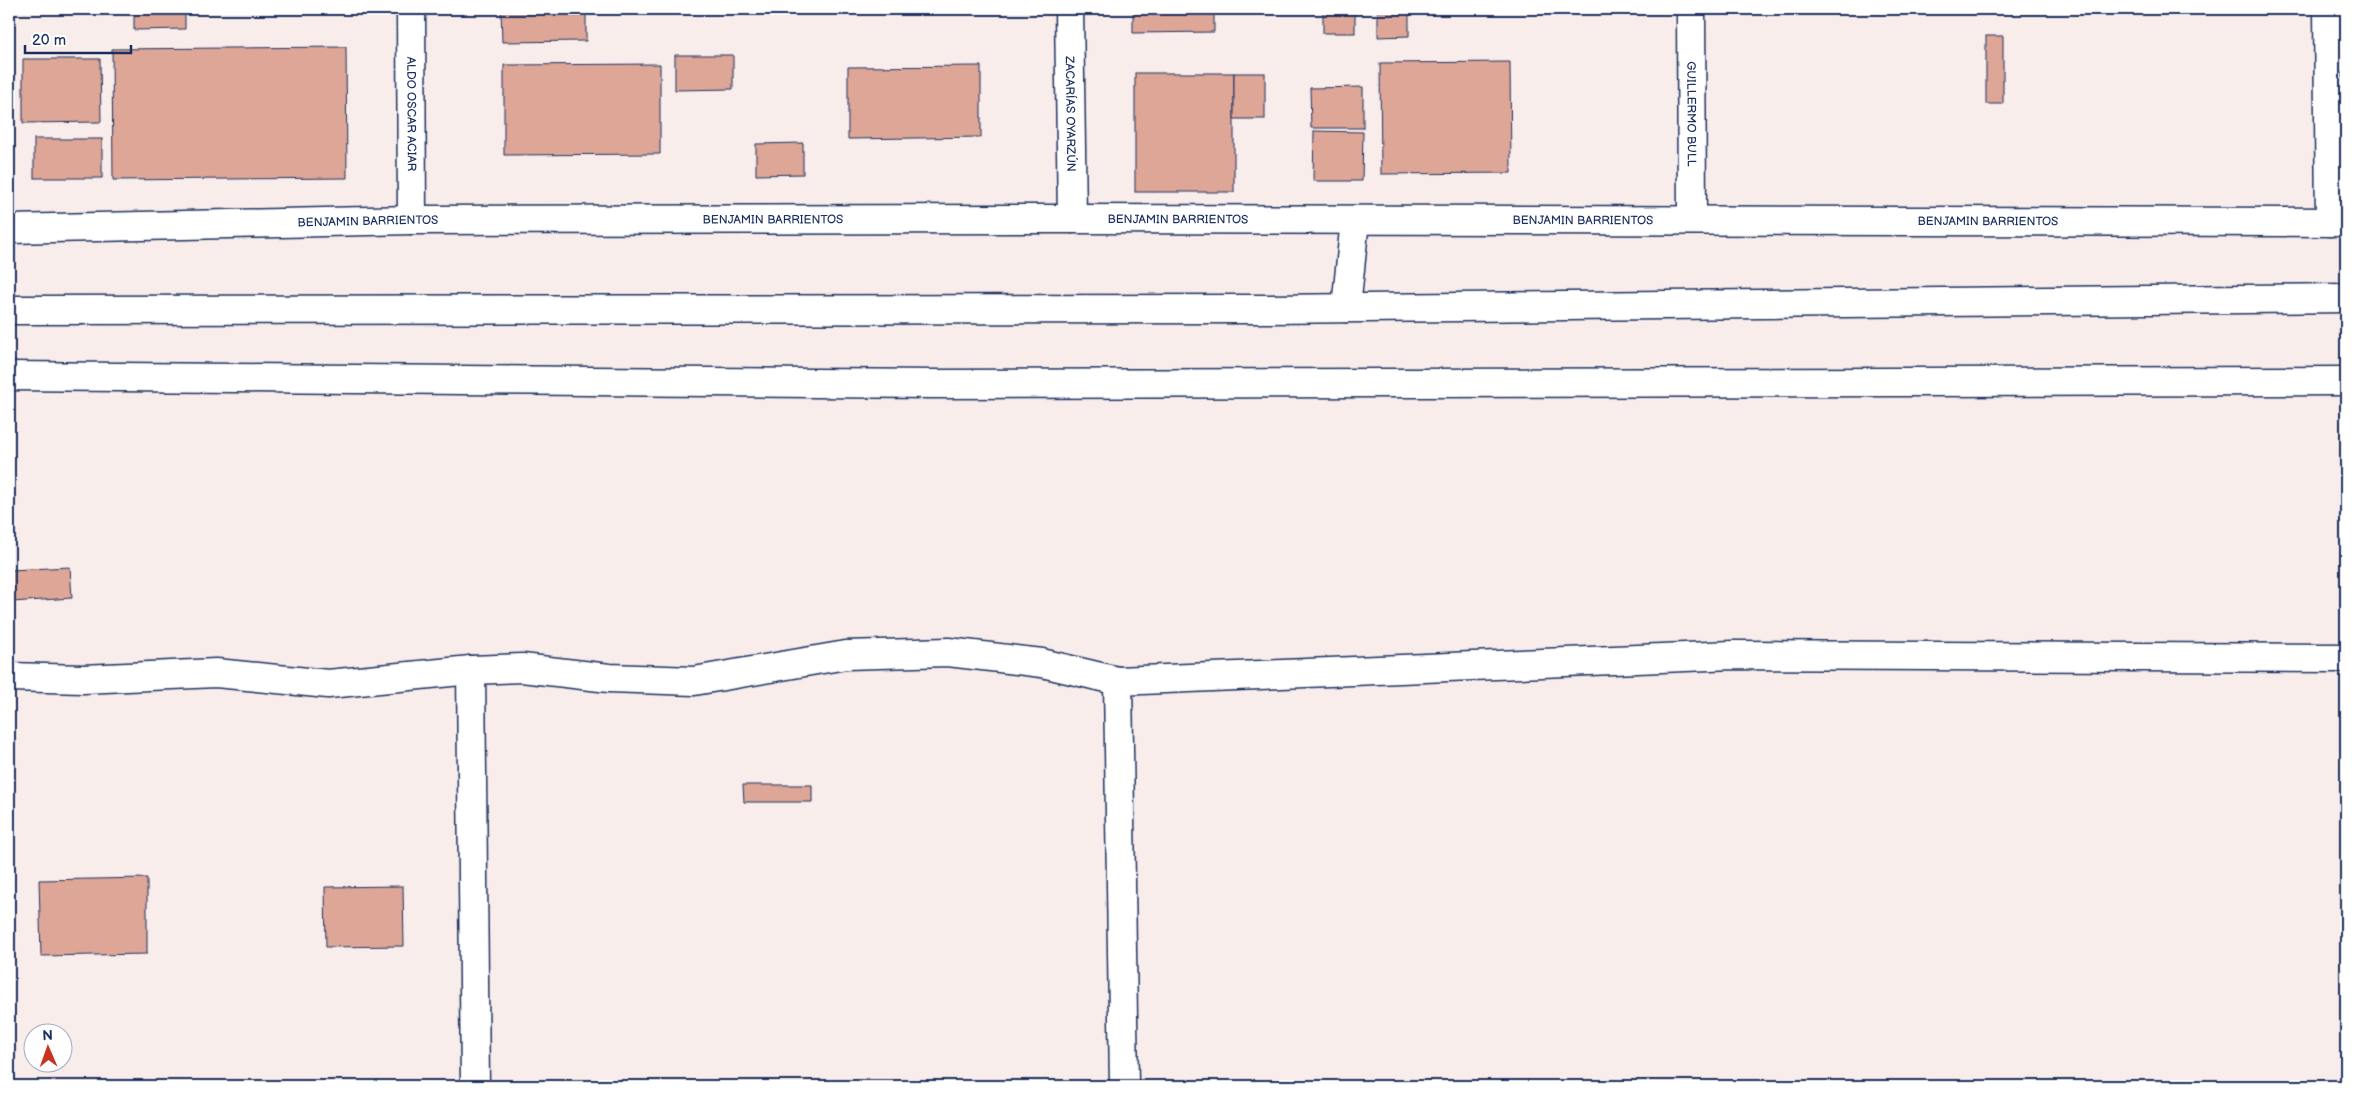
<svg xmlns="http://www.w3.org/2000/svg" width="2355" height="1095" font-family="'Balsamiq Sans',sans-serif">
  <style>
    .building { fill: #dea696; stroke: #1b2f5e }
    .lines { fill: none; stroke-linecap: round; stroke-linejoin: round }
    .minor-casing { stroke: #1b2f5e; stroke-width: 31 }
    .minor { stroke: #fff; stroke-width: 28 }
    .labels { text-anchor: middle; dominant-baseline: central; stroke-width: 5; stroke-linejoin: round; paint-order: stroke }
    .street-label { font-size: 12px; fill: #1b2f5e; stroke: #fff }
  </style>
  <rect width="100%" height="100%" fill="#f8edea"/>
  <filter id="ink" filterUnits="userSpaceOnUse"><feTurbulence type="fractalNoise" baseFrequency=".02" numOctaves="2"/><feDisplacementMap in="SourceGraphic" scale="10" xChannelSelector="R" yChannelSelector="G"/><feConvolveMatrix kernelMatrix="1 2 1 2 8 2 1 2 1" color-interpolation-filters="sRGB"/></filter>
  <g filter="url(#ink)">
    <!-- building -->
    <g class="building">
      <polygon points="134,9 185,9 185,29 134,30"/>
      <polygon points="501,9 586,9 586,41 502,42"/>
      <polygon points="1133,9 1214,9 1214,32 1133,33"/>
      <rect x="1323" y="9" width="32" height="24"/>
      <polygon points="1378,9 1409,9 1409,36 1378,37"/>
      <rect x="1986" y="36" width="17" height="68"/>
      <polygon points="346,47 347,178 113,180 112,49"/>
      <polygon points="675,55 733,55 733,89 675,90"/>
      <polygon points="23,59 100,59 101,122 23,123"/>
      <polygon points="1510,62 1511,173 1381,174 1380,63"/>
      <polygon points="660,64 660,154 504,155 504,65"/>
      <polygon points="981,66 981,137 848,139 848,67"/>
      <rect x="1135" y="73" width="99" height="119"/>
      <rect x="1234" y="73" width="31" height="46"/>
      <polygon points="1363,87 1363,128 1311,128 1310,88"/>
      <polygon points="1314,131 1363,132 1362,181 1313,181"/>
      <rect x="34" y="139" width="68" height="39"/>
      <polygon points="803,143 803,174 756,175 756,144"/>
      <polygon points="70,567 72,598 12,602 10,570"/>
      <polygon points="743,785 812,785 812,802 744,802"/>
      <polygon points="147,878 147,954 41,956 39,880"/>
      <polygon points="403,886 404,946 326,947 325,887"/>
    </g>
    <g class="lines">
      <defs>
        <g id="minor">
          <path id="s1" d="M411,9L412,220"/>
          <path id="s2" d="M1069,9L1072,219"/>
          <path id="s3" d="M1691,9L1692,220"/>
          <polyline points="2328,9 2330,222"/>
          <path id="s4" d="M9,229L412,220L1072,219L2346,222"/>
          <polyline points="1346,308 1355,220"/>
          <polyline points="9,310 1268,309 2346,298"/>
          <polyline points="9,376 933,384 2346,381"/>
          <polyline points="471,670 475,1086"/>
          <polyline points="9,677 83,679 216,673 328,684 471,670 522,668 609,678 694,681 846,655 948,652 1042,663 1118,681 1733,655 2346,658"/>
          <polyline points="1118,681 1124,1086"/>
        </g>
      </defs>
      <!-- minor casing -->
      <use href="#minor" class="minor-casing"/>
      <!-- minor -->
      <use href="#minor" class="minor"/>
    </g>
  </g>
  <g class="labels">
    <!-- street labels -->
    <g class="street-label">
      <text stroke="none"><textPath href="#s2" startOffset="105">ZACARÍAS OYARZÚN</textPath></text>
      <text stroke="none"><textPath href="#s3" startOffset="105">GUILLERMO BULL</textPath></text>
      <text stroke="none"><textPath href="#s1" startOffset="105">ALDO OSCAR ACIAR</textPath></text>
      <text stroke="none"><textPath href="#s4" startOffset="1169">BENJAMIN BARRIENTOS</textPath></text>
      <text stroke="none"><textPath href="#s4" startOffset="764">BENJAMIN BARRIENTOS</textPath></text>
      <text stroke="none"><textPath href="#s4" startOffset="1574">BENJAMIN BARRIENTOS</textPath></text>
      <text stroke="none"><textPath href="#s4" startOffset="1979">BENJAMIN BARRIENTOS</textPath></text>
      <text stroke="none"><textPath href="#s4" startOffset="359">BENJAMIN BARRIENTOS</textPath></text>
    </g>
  </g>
  <!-- margin -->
  <rect width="2355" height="1095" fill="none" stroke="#fff" stroke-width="30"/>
  <rect x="15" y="15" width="2325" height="1065" fill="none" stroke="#1b2f5e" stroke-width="2" filter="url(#ink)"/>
  <!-- north arrow -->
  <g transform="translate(48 1048) rotate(358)"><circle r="24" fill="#ffffff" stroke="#a4acbf"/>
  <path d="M0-4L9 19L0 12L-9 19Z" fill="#c8321e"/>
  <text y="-8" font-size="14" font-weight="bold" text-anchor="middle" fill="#1b2f5e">N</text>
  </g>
  <!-- scale -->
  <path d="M25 45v8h106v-8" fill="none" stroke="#1b2f5e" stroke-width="2.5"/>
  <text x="32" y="45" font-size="15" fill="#1b2f5e" stroke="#ffffff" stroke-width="4" paint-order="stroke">20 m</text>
</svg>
